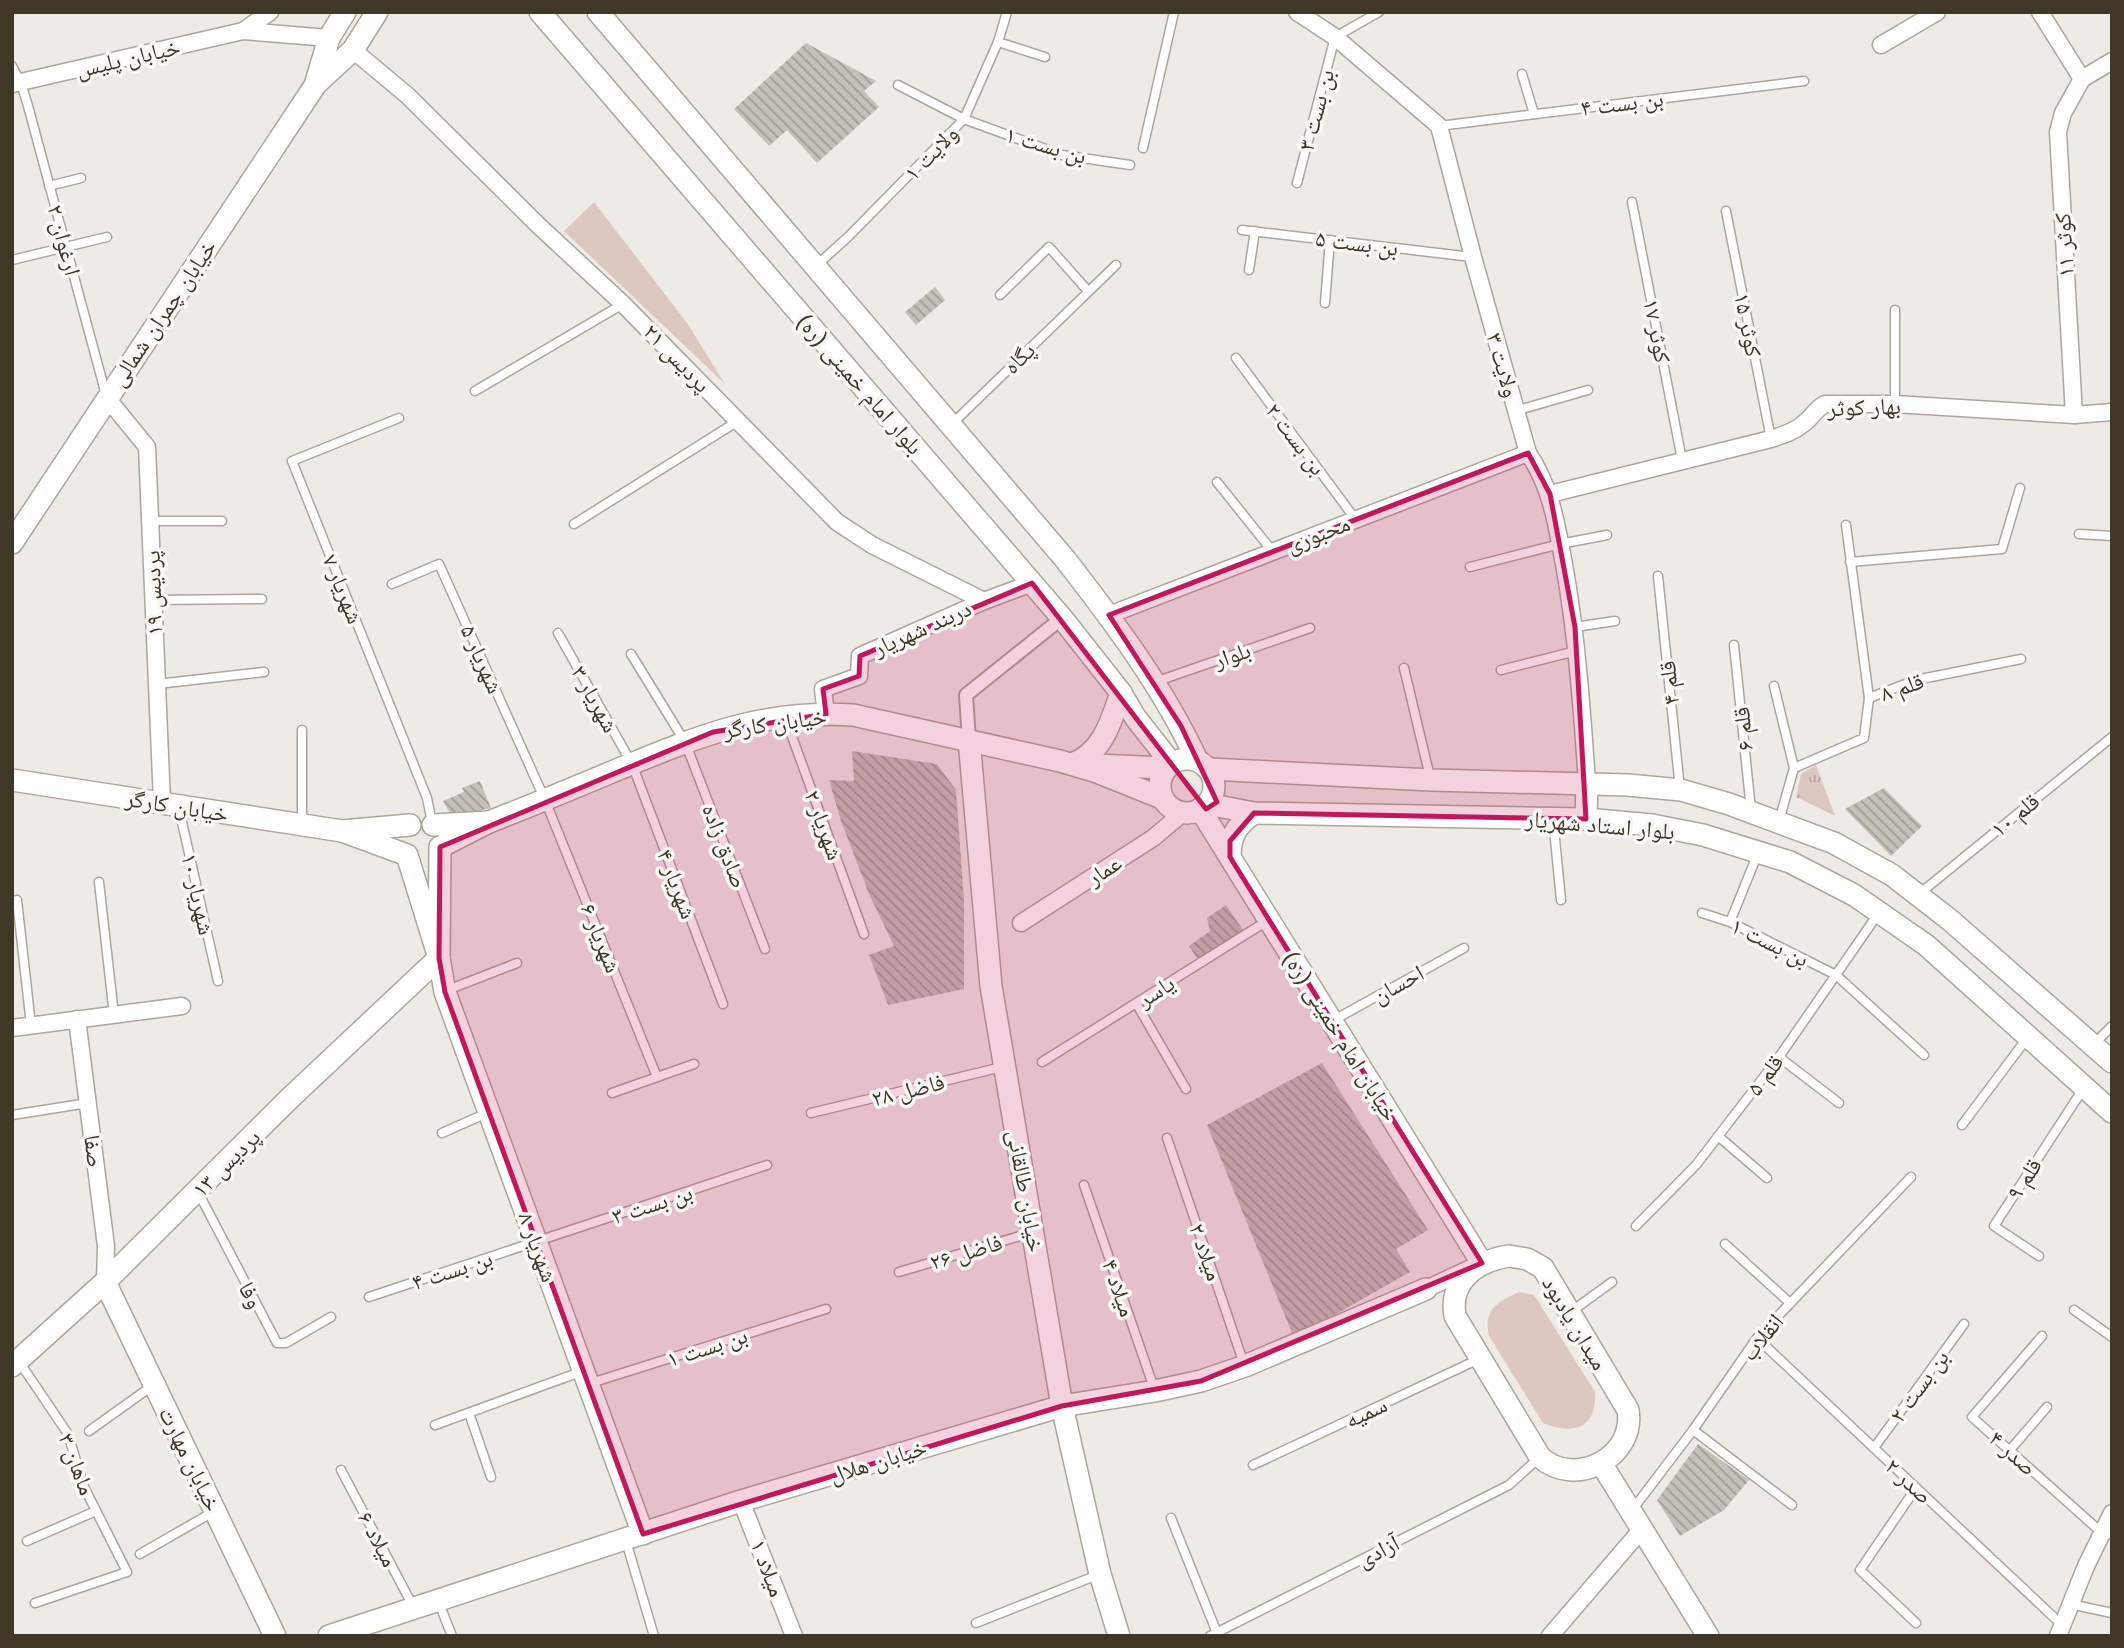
<svg xmlns="http://www.w3.org/2000/svg" width="2124" height="1648" font-family="Helvetica,'Noto Naskh Arabic',sans-serif">
  <style>
    .grass { fill: url(#grass-tufts) }
    .green { fill: #ddc8c1 }
    .building { fill: url(#building-back-hatch) }
    .lines { fill: none; stroke-linecap: round; stroke-linejoin: round }
    .service-casing { stroke: #aca69d; stroke-width: 11 }
    .pedestrian-casing { stroke: #aca69d; stroke-width: 16 }
    .minor-casing { stroke: #aca69d; stroke-width: 19 }
    .tertiary-casing { stroke: #aca69d; stroke-width: 24 }
    .secondary-casing { stroke: #aea799; stroke-width: 24 }
    .service { stroke: #fff; stroke-width: 8 }
    .pedestrian { stroke: #fff; stroke-width: 12 }
    .minor { stroke: #fff; stroke-width: 16 }
    .tertiary { stroke: #fff; stroke-width: 21 }
    .secondary { stroke: #fff; stroke-width: 21 }
    .marked { fill: #c2185b; fill-opacity: 0.2; stroke: #c2185b; stroke-width: 5; stroke-linejoin: round }
    .labels { text-anchor: middle; dominant-baseline: central; stroke-width: 7; stroke-linejoin: round; paint-order: stroke }
    .street-label { font-size: 23px; fill: #3f3826; stroke: #faf8f6 }
  </style>
  <defs>
    <pattern id="grass-tufts" width="24" height="20" patternUnits="userSpaceOnUse" patternTransform="scale(1.75)"><rect width="24" height="20" fill="#ddc8c1"/><path d="M3 7l-1-3M5 7V3M7 7l1-3M15 17l-1-3M17 17v-4M19 17l1-3" fill="none" stroke="#b5a39d"/></pattern>
    <pattern id="building-back-hatch" width="6" height="6" patternUnits="userSpaceOnUse" patternTransform="scale(1.75)"><rect width="6" height="6" fill="#c5c0b8"/><path d="M-1 5l2 2M0 0l6 6M5-1l2 2" fill="none" stroke="#a19d95"/></pattern>
  </defs>
  <rect width="100%" height="100%" fill="#eeeae6"/>
  <!-- grass -->
  <polygon class="grass" points="1816,765 1835,816 1796,797 1801,774"/>
  <!-- green -->
  <g class="green">
    <polygon points="594,202 687,323 725,384 564,231"/>
    <path d="M1519,1292L1534,1295L1595,1392C1597,1428 1574,1436 1543,1423L1489,1336C1483,1310 1497,1302 1519,1292Z"/>
  </g>
  <!-- building -->
  <g class="building">
    <polygon points="806,43 876,81 864,91 879,107 817,163 787,130 769,146 734,109"/>
    <polygon points="935,287 945,300 916,325 905,312"/>
    <polygon points="852,751 937,764 956,790 964,901 964,989 888,1005 869,955 894,946 869,894 841,821 829,780 854,781"/>
    <polygon points="480,781 491,808 452,817 443,801 464,792 462,788"/>
    <polygon points="1884,788 1922,826 1891,856 1845,809"/>
    <polygon points="1226,905 1243,930 1199,961 1189,946 1210,931 1207,918"/>
    <polygon points="1322,1063 1428,1230 1396,1249 1410,1272 1294,1338 1207,1125"/>
    <polygon points="1698,1444 1749,1480 1724,1510 1680,1536 1657,1500"/>
  </g>
  <g class="lines">
    <defs>
      <g id="service">
        <polyline points="998,42 1045,57"/>
        <polyline points="12,66 21,83 28,106 106,395"/>
        <polyline points="1522,74 1534,114"/>
        <polyline points="898,85 964,119 1062,155 1130,165"/>
        <polyline points="1439,126 1804,81"/>
        <polyline points="1143,148 1174,12"/>
        <polyline points="1297,183 1335,37 1379,12"/>
        <polyline points="49,186 81,178"/>
        <polyline points="1632,202 1682,460"/>
        <polyline points="1726,211 1771,439"/>
        <polyline points="1242,230 1472,257"/>
        <polyline points="12,260 107,237"/>
        <polyline points="817,265 849,236 964,119 998,42 1007,12"/>
        <polyline points="1249,270 1255,231"/>
        <polyline points="1000,295 1049,247 1088,291"/>
        <polyline points="1325,303 1330,240"/>
        <polyline points="1236,358 1356,520"/>
        <polyline points="475,391 623,304"/>
        <polyline points="1895,404 1895,310"/>
        <polyline points="1515,411 1588,390"/>
        <polyline points="399,418 292,461 427,798 432,823"/>
        <polyline points="953,423 1116,265"/>
        <polyline points="1217,482 1273,552"/>
        <polyline points="150,521 222,521"/>
        <polyline points="574,524 738,421"/>
        <polyline points="1846,525 1869,698"/>
        <polyline points="2079,534 2112,536"/>
        <polyline points="1850,562 2002,549 2020,488"/>
        <polyline points="1470,567 1560,544 1607,535"/>
        <polyline points="1658,576 1680,789"/>
        <polyline points="392,584 439,564 545,800 657,1077"/>
        <polyline points="153,600 262,599"/>
        <polyline points="1575,627 1615,621"/>
        <polyline points="558,633 632,764 723,1004"/>
        <polyline points="1734,645 1751,810"/>
        <polyline points="631,654 685,742 765,949"/>
        <polyline points="1404,668 1430,777"/>
        <polyline points="1501,670 1576,651"/>
        <polyline points="1155,682 1310,628"/>
        <polyline points="157,684 264,672"/>
        <polyline points="1774,686 1794,768"/>
        <polyline points="786,720 864,934"/>
        <polyline points="179,809 218,981"/>
        <polyline points="1553,819 1561,900"/>
        <polyline points="1779,821 1794,768 1864,738 1869,698 1916,680 2021,659"/>
        <polyline points="302,825 302,730"/>
        <polyline points="99,882 114,1015"/>
        <polyline points="1919,894 2112,737"/>
        <polyline points="17,900 31,1025"/>
        <polyline points="1702,913 1730,922 1836,975 1924,1055"/>
        <polyline points="1730,922 1758,853"/>
        <polyline points="445,991 517,963"/>
        <polyline points="1136,1003 1186,1089"/>
        <polyline points="1332,1021 1464,948"/>
        <polyline points="2094,1044 2112,1026"/>
        <polyline points="1779,1057 1839,1103"/>
        <polyline points="1042,1062 1267,921"/>
        <polyline points="612,1093 694,1064"/>
        <polyline points="811,1113 1002,1067"/>
        <polyline points="12,1115 88,1103"/>
        <polyline points="1962,1125 2028,1037"/>
        <polyline points="442,1133 487,1113"/>
        <polyline points="1718,1136 1767,1178"/>
        <polyline points="1167,1138 1244,1364"/>
        <polyline points="1084,1185 1155,1391"/>
        <polyline points="198,1192 277,1343 286,1343 331,1317"/>
        <polyline points="1636,1226 1696,1165 1779,1057 1878,914"/>
        <polyline points="1725,1244 1790,1303"/>
        <polyline points="2039,1256 1994,1226 2083,1089"/>
        <polyline points="899,1272 1030,1233"/>
        <polyline points="369,1297 767,1165"/>
        <polyline points="2074,1310 2112,1337"/>
        <polyline points="1572,1311 1612,1282"/>
        <polyline points="2042,1336 1972,1417 2101,1532 2112,1535"/>
        <polyline points="1757,1338 2061,1624"/>
        <polyline points="20,1363 68,1434 84,1487 127,1572 35,1603"/>
        <polyline points="591,1383 826,1309"/>
        <polyline points="469,1413 491,1477"/>
        <polyline points="435,1425 583,1371"/>
        <polyline points="1693,1430 1792,1505"/>
        <polyline points="89,1431 152,1386"/>
        <polyline points="1874,1448 1964,1324"/>
        <polyline points="2010,1450 2047,1407"/>
        <polyline points="1253,1465 1479,1359"/>
        <polyline points="341,1470 414,1608"/>
        <polyline points="1633,1509 1693,1430 1757,1338 1911,1177"/>
        <polyline points="1171,1518 1217,1633"/>
        <polyline points="27,1541 96,1511"/>
        <polyline points="626,1541 654,1636"/>
        <polyline points="140,1554 213,1512"/>
        <polyline points="439,1603 452,1636"/>
        <polyline points="2070,1604 2112,1613"/>
        <polyline points="976,1623 1100,1574"/>
        <polyline points="1916,1623 1860,1570 1916,1488"/>
        <polyline points="1210,1636 1509,1485 1540,1457"/>
      </g>
      <polyline id="pedestrian" points="969,740 966,695 1062,618"/>
      <g id="minor">
        <path d="M1297,12L1335,37L1439,126L1473,257L1528,453C1552,489 1556,523 1564,564C1577,637 1582,710 1587,783"/>
        <polyline points="2040,12 2082,79"/>
        <polyline points="243,31 270,12"/>
        <polyline points="1881,45 1937,12"/>
        <polyline points="353,50 408,96 538,225 623,304 837,522 872,545 984,601 1032,583"/>
        <polyline points="12,84 243,31 329,38"/>
        <polyline points="107,398 147,447 162,803"/>
        <polyline points="2074,415 2058,132 2063,113 2082,79 2112,61"/>
        <path d="M1550,494L1771,439C1782,435 1794,432 1803,424C1812,418 1815,409 1825,404H1895L2074,415L2112,412"/>
        <polyline points="1109,615 1528,453"/>
        <polyline points="826,714 823,689 859,676 860,656 984,601"/>
        <polyline points="1021,923 1153,838 1184,812"/>
        <polyline points="77,1019 106,1246 105,1282"/>
        <polyline points="12,1028 182,1006"/>
        <polyline points="1426,1289 1471,1268"/>
        <polyline points="741,1501 794,1636"/>
        <polyline points="1550,1636 1642,1529"/>
        <polyline points="2058,1636 2086,1566 2112,1513"/>
      </g>
      <g id="tertiary">
        <polyline points="1586,819 1587,783"/>
        <path d="M1230,857C1230,835 1237,825 1254,813"/>
      </g>
      <g id="secondary">
        <polyline points="540,12 1062,618 1121,693 1135,717 1171,763"/>
        <path d="M598,12L1065,559C1114,622 1163,687 1197,760"/>
        <polyline points="316,82 329,38 345,12"/>
        <polyline points="12,543 316,84 353,50 377,12"/>
        <polyline points="969,740 991,986 1062,1406 1100,1574 1119,1636"/>
        <circle cx="1187" cy="786" r="27"/>
        <path d="M1072,764C1103,753 1111,721 1121,693"/>
        <polyline points="1095,765 1167,768"/>
        <polyline points="1209,769 1431,780 1628,785 1681,790 1729,804 1834,843 1892,875 1950,920 2112,1062"/>
        <polyline points="12,780 342,831"/>
        <polyline points="1207,804 1254,813 1586,819 1652,825 1703,835 1790,862 1854,895 1926,945 2112,1112"/>
        <polyline points="1200,809 1482,1263"/>
        <path d="M489,822C533,805 576,787 619,769C699,736 764,709 853,715L1060,761L1097,772L1162,798"/>
        <polyline points="410,825 342,831 407,855 439,958 440,847 489,822 433,825"/>
        <polyline points="439,958 445,992 643,1534"/>
        <path d="M1509,1256L1527,1259L1543,1268L1628,1410C1636,1457 1575,1489 1540,1457L1455,1316C1449,1281 1476,1261 1509,1256Z"/>
        <polyline points="105,1282 275,1636"/>
        <polyline points="12,1366 105,1282 290,1098 439,958"/>
        <polyline points="1601,1463 1708,1636"/>
        <polyline points="329,1636 741,1501 1062,1406 1155,1391 1201,1381 1245,1366 1426,1289"/>
      </g>
    </defs>
    <!-- service casing -->
    <use href="#service" class="service-casing"/>
    <!-- pedestrian casing -->
    <use href="#pedestrian" class="pedestrian-casing"/>
    <!-- minor casing -->
    <use href="#minor" class="minor-casing"/>
    <!-- tertiary casing -->
    <use href="#tertiary" class="tertiary-casing"/>
    <!-- secondary casing -->
    <use href="#secondary" class="secondary-casing"/>
    <!-- service -->
    <use href="#service" class="service"/>
    <!-- pedestrian -->
    <use href="#pedestrian" class="pedestrian"/>
    <!-- minor -->
    <use href="#minor" class="minor"/>
    <!-- tertiary -->
    <use href="#tertiary" class="tertiary"/>
    <!-- secondary -->
    <use href="#secondary" class="secondary"/>
  </g>
  <!-- marked area -->
  <path class="marked" d="M1528,453L1550,494L1575,627L1586,819L1254,813L1230,841V857L1482,1263L1201,1381L1062,1406L643,1534L445,992L439,958L440,847L713,732L826,714L823,689L859,676L860,656L1032,583L1206,809L1217,802L1181,726L1109,615Z"/>
  <g class="labels">
    <!-- street labels -->
    <g class="street-label">
      <text transform="translate(128 58) rotate(-13)">خیابان پلیس</text>
      <text transform="translate(1622 103) rotate(-7)">بن بست ۴</text>
      <text transform="translate(1316 110) rotate(-75)">بن بست ۳</text>
      <text transform="translate(1046 145) rotate(16)">بن بست ۱</text>
      <text transform="translate(931 153) rotate(-46)">ولایت ۱</text>
      <text transform="translate(64 240) rotate(75)">ارغوان ۲</text>
      <text transform="translate(1357 243) rotate(7)">بن بست ۵</text>
      <text transform="translate(2064 245) rotate(-93)">کوثر ۱۱</text>
      <text transform="translate(163 313) rotate(-56)">خیابان چمران شمالی</text>
      <text transform="translate(1748 325) rotate(79)">کوثر ۱۵</text>
      <text transform="translate(1657 331) rotate(79)">کوثر ۱۷</text>
      <text transform="translate(677 358) rotate(46)">پردیس ۲۱</text>
      <text transform="translate(1019 358) rotate(-44)">پگاه</text>
      <text transform="translate(1503 365) rotate(74)">ولایت ۳</text>
      <text transform="translate(860 384) rotate(49)">بلوار امام خمینی (ره)</text>
      <text transform="translate(1864 407) rotate(-2)">بهار کوثر</text>
      <text transform="translate(1296 439) rotate(53)">بن بست ۲</text>
      <text transform="translate(1318 534) rotate(-21)">محبوری</text>
      <text transform="translate(343 589) rotate(68)">شهریار ۷</text>
      <text transform="translate(153 593) rotate(-92)">پردیس ۱۹</text>
      <text transform="translate(922 628) rotate(-24)">دربند شهریار</text>
      <text transform="translate(1232 655) rotate(-19)">بلوار</text>
      <text transform="translate(482 659) rotate(66)">شهریار ۵</text>
      <text transform="translate(1669 683) rotate(-96)">قلم ۴</text>
      <text transform="translate(1902 687) rotate(-19)">قلم ۸</text>
      <text transform="translate(595 699) rotate(61)">شهریار ۳</text>
      <text transform="translate(775 723) rotate(-8)">خیابان کارگر</text>
      <text transform="translate(1743 729) rotate(-96)">قلم ۶</text>
      <text transform="translate(177 806) rotate(9)">خیابان کارگر</text>
      <text transform="translate(2015 815) rotate(-39)">قلم ۱۰</text>
      <text transform="translate(824 825) rotate(70)">شهریار ۲</text>
      <text transform="translate(1600 825) rotate(5)">بلوار استاد شهریار</text>
      <text transform="translate(725 846) rotate(69)">صادق زاده</text>
      <text transform="translate(1104 870) rotate(-33)">عمار</text>
      <text transform="translate(677 884) rotate(69)">شهریار ۴</text>
      <text transform="translate(198 894) rotate(77)">شهریار ۱۰</text>
      <text transform="translate(601 938) rotate(68)">شهریار ۶</text>
      <text transform="translate(1770 942) rotate(26)">بن بست ۱</text>
      <text transform="translate(1398 984) rotate(-29)">احسان</text>
      <text transform="translate(1156 991) rotate(-32)">یاسر</text>
      <text transform="translate(1341 1036) rotate(58)">خیابان امام خمینی (ره)</text>
      <text transform="translate(1765 1075) rotate(-53)">قلم ۵</text>
      <text transform="translate(908 1090) rotate(-14)">فاضل ۲۸</text>
      <text transform="translate(94 1151) rotate(83)">صفا</text>
      <text transform="translate(226 1163) rotate(-45)">پردیس ۱۳</text>
      <text transform="translate(2024 1179) rotate(-57)">قلم ۹</text>
      <text transform="translate(1026 1191) rotate(80)">خیابان طالقانی</text>
      <text transform="translate(652 1204) rotate(-18)">بن بست ۳</text>
      <text transform="translate(538 1247) rotate(70)">شهریار ۸</text>
      <text transform="translate(966 1252) rotate(-17)">فاضل ۲۶</text>
      <text transform="translate(1206 1252) rotate(71)">میلاد ۲</text>
      <text transform="translate(452 1270) rotate(-18)">بن بست ۴</text>
      <text transform="translate(1119 1288) rotate(71)">میلاد ۴</text>
      <text transform="translate(251 1295) rotate(63)">وفا</text>
      <text transform="translate(1575 1323) rotate(59)">میدان یادبود</text>
      <text transform="translate(1762 1337) rotate(-51)">انقلاب</text>
      <text transform="translate(707 1347) rotate(-18)">بن بست ۱</text>
      <text transform="translate(1919 1386) rotate(-54)">بن بست ۲</text>
      <text transform="translate(1366 1412) rotate(-25)">سمیه</text>
      <text transform="translate(2013 1453) rotate(42)">صدر ۴</text>
      <text transform="translate(190 1459) rotate(64)">خیابان مهارت</text>
      <text transform="translate(878 1461) rotate(-17)">خیابان هلال</text>
      <text transform="translate(77 1464) rotate(69)">ماهان ۳</text>
      <text transform="translate(1909 1481) rotate(43)">صدر ۲</text>
      <text transform="translate(378 1539) rotate(62)">میلاد ۶</text>
      <text transform="translate(1378 1551) rotate(-27)">آزادی</text>
      <text transform="translate(768 1568) rotate(69)">میلاد ۱</text>
    </g>
  </g>
  <!-- border -->
  <rect width="2124" height="1648" fill="none" stroke="#3f3826" stroke-width="28"/>
</svg>
